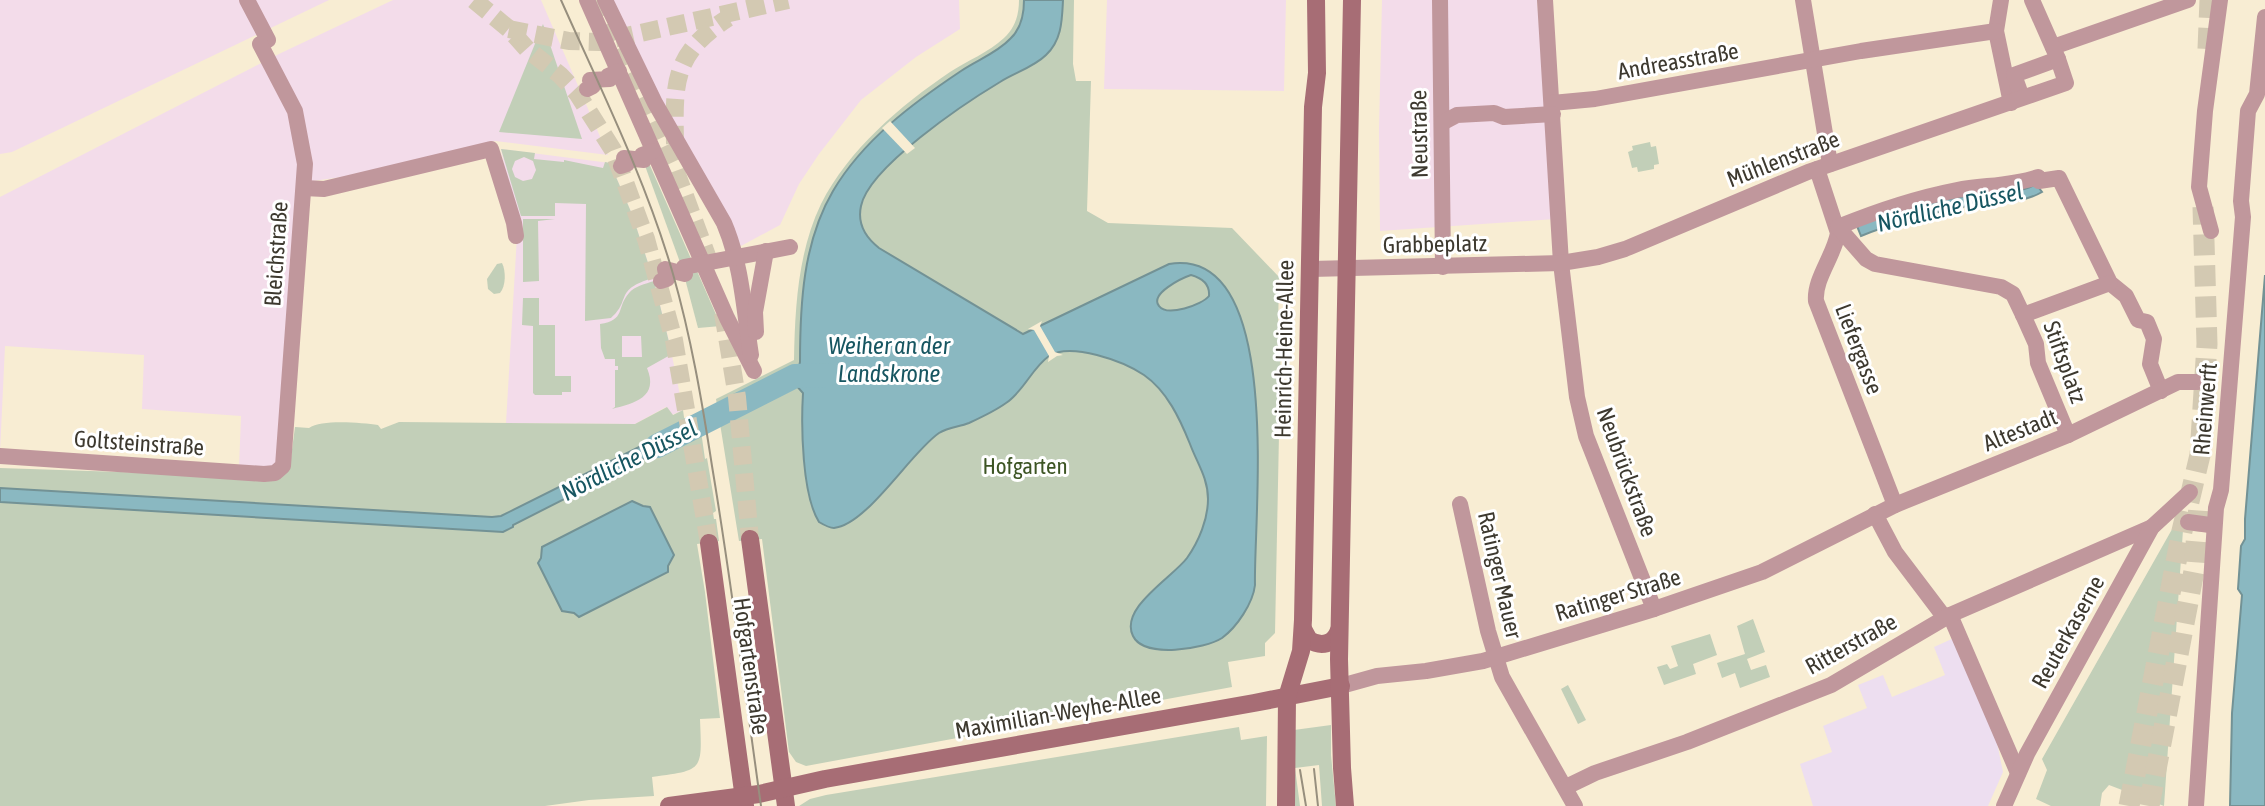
<svg xmlns="http://www.w3.org/2000/svg" width="2265" height="806" font-family="'Asap Condensed',sans-serif">
  <style>
    .commercial { fill: #f3dcea }
    .education { fill: #eddef0 }
    .green { fill: #c2cfb8; fill-rule: evenodd }
    .water { fill: #8ab8c1; stroke: #739295; stroke-width: 2; fill-rule: evenodd }
    .pier { fill: #f8edd3 }
    .lines { fill: none; stroke-linecap: round; stroke-linejoin: round }
    .river { stroke: #8ab8c1; stroke-width: 24 }
    .secondary-tunnel { stroke: #d3c9b2; stroke-width: 18; stroke-dasharray: 18 9; stroke-linecap: butt }
    .highway-tunnel { stroke: #d3c9b2; stroke-width: 21; stroke-dasharray: 21 10; stroke-linecap: butt }
    .street { stroke: #c0979c; stroke-width: 16 }
    .secondary { stroke: #a76d75; stroke-width: 18 }
    .tram { stroke: #978f7e; stroke-width: 2 }
    .labels { text-anchor: middle; dominant-baseline: central; stroke-width: 6; stroke-linejoin: round; paint-order: stroke }
    .street-label { font-size: 23px; fill: #3d392f; stroke: #fff }
    .park-label { font-size: 23px; fill: #3d5524; stroke: #fff }
    .water-label { font-size: 24px; font-style: italic; fill: #175661; stroke: #fff }
  </style>
  <rect width="100%" height="100%" fill="#f8edd3"/>
  <!-- commercial -->
  <g class="commercial">
    <polygon points="0,0 329,0 12,152 0,154"/>
    <polygon points="393,0 541,0 608,155 495,141 342,177 298,183 277,468 239,468 241,416 142,409 144,355 5,346 0,452 0,197 281,53"/>
    <polygon points="598,0 959,0 960,29 916,57 861,100 819,154 799,184 780,225 741,246"/>
    <polygon points="1107,0 1286,0 1284,91 1104,89"/>
    <polygon points="1382,0 1537,0 1555,219 1380,231 1379,129"/>
    <polygon points="501,149 610,163 632,214 654,281 669,341 683,410 672,415 666,407 635,424 506,423 517,236"/>
  </g>
  <!-- education -->
  <polygon class="education" points="1954,638 1995,733 2003,772 1988,806 1813,806 1800,764 1832,752 1823,726 1867,708 1858,685 1883,675 1892,697 1945,675 1934,647"/>
  <!-- green -->
  <g class="green">
    <path d="M1019,0H1074L1073,64L1076,81H1091L1087,211L1108,223L1232,228L1279,277L1278,329L1281,335L1275,633L1265,643V656L1228,662L1232,687L806,766L796,762L789,752L762,539L739,541L716,399L794,360C795,307 798,252 821,204C849,149 900,106 950,72C967,61 989,52 1004,38C1015,28 1019,15 1019,0Z"/>
    <polygon points="543,24 582,139 499,132"/>
    <polygon points="1650,142 1651,147 1656,146 1659,164 1654,165 1654,169 1638,172 1637,167 1632,168 1628,152 1633,150 1632,146"/>
    <path d="M501,149L535,153L534,159L564,162V160L603,168L605,162L610,163L632,214L653,278C613,290 632,300 611,318L585,321L586,204L555,203V216H521ZM524,157L533,161L536,170L532,179L523,181L515,177L512,169L515,161Z"/>
    <polygon points="648,161 692,261 681,265 644,163"/>
    <polygon points="523,219 555,219 538,221 539,281 523,282"/>
    <path d="M502,263C506,271 506,286 500,293L494,294L488,289L487,279L497,264Z"/>
    <polygon points="697,271 721,326 698,328 684,275"/>
    <path d="M654,281L672,354L647,368C659,397 635,403 612,409L615,407V370H618V366H615V359H605L601,348L600,324C626,320 616,308 629,293C635,286 645,284 654,281ZM622,336H641L642,357H622Z"/>
    <polygon points="523,298 539,298 539,325 555,325 555,376 571,376 571,392 562,392 562,395 535,395 533,393 533,326 522,325"/>
    <path d="M667,407L673,415L683,410L686,431L700,424L705,459L707,458L716,511L713,513L714,519H716L719,541L697,544L705,592L720,718L700,719C702,771 704,770 652,777L654,796L589,800L545,806H0V468L274,477L291,457L295,427L309,428C322,419 362,423 378,425L381,429L399,422L635,424Z"/>
    <polygon points="2175,524 2183,530 2164,806 2109,785 2102,793 2100,806 2051,806 2036,799 2047,770 2042,759"/>
    <polygon points="1753,619 1765,652 1747,659 1751,670 1766,665 1770,677 1740,688 1735,673 1722,678 1717,663 1745,654 1737,626"/>
    <polygon points="1710,634 1717,655 1693,664 1696,674 1664,685 1657,667 1667,664 1670,669 1678,666 1671,646"/>
    <polygon points="1568,685 1586,720 1578,724 1561,689"/>
    <polygon points="1331,725 1331,755 1336,806 1322,806 1319,765 1295,768 1300,806 1292,806 1294,730"/>
    <polygon points="1239,727 1241,740 1267,736 1266,806 799,806 810,799 826,795"/>
  </g>
  <!-- water -->
  <g class="water">
    <path d="M1024,0H1063C1062,20 1062,40 1046,55C1034,67 1014,73 1000,82C965,103 869,167 861,206C857,224 865,237 879,248L1023,334L1169,264C1286,245 1253,521 1255,585C1253,603 1237,627 1222,638C1205,649 1144,659 1133,636C1119,608 1173,577 1187,558C1199,541 1208,519 1208,499C1208,478 1197,463 1190,444C1180,419 1167,391 1144,375C1123,361 1071,342 1049,356C1032,368 1024,391 1006,403C995,411 982,417 969,423C959,427 949,427 939,433C911,452 867,525 834,528C829,528 824,525 819,522C802,495 801,426 803,393L795,384V369L799,367L800,362C800,304 803,242 833,191C863,140 913,103 961,71C977,60 997,53 1010,39C1021,29 1024,14 1024,0ZM1191,275C1202,278 1210,284 1209,296C1202,305 1167,317 1159,306C1149,294 1182,278 1191,275Z"/>
    <path d="M2036,184L2042,192C2020,205 1991,202 1967,206C1931,213 1895,222 1861,236L1857,226C1893,211 1933,201 1972,195C1992,192 2018,195 2036,184Z"/>
    <polygon points="2265,275 2265,806 2230,806 2232,713 2242,595 2238,589 2241,546 2245,539 2245,519"/>
    <polygon points="788,373 789,386 763,399 761,387"/>
    <polygon points="753,390 755,403 718,422 716,409"/>
    <polygon points="685,424 687,437 513,525 513,527 503,532 0,502 0,488 492,517 501,516"/>
    <polygon points="632,501 643,506 650,507 674,555 668,566 668,572 579,617 574,613 562,611 538,563 541,558 542,547"/>
  </g>
  <!-- pier -->
  <g class="pier">
    <polygon points="890,121 915,148 907,154 882,128"/>
    <polygon points="1042,321 1040,326 1055,352 1063,355 1057,356 1048,362 1049,356 1034,330 1028,329"/>
  </g>
  <g class="lines">
    <!-- river -->
    <polyline class="river" points="657,446 795,376 827,375"/>
    <!-- secondary-tunnel -->
    <g class="secondary-tunnel">
      <polyline points="474,0 509,29 527,49 560,75 577,93 613,150 646,239 674,340 709,543"/>
      <polyline points="595,0 675,169 713,272"/>
      <polyline points="509,29 569,41 600,42 788,0"/>
      <path d="M675,144C674,83 672,54 728,18"/>
      <polyline points="723,313 737,397 750,539"/>
    </g>
    <!-- highway-tunnel -->
    <g class="highway-tunnel">
      <polyline points="2208,49 2210,0"/>
      <polyline points="2129,806 2182,531 2200,455 2207,344 2203,207"/>
      <polyline points="2149,806 2194,571 2199,505"/>
    </g>
    <!-- street -->
    <g class="street">
      <polyline points="247,0 268,40"/>
      <polyline points="587,0 727,318 754,371"/>
      <path d="M605,0L655,103L724,223C742,265 744,311 751,355"/>
      <polyline points="1440,0 1443,267"/>
      <polyline points="1545,0 1561,263 1577,397 1586,436 1654,609"/>
      <polyline points="1803,0 1830,164"/>
      <polyline points="2001,0 1996,31 2011,103"/>
      <polyline points="2053,47 2188,0"/>
      <polyline points="587,89 593,86 590,80 610,79 608,76 619,71"/>
      <polyline points="2020,92 2014,75 2058,59"/>
      <polyline points="1552,103 1595,99 1861,51 1996,31"/>
      <polyline points="1442,123 1457,115 1494,113 1504,117 1553,114"/>
      <polyline points="621,166 627,164 624,158 644,160 642,155 653,151"/>
      <path d="M1817,169L1838,233C1834,256 1814,279 1816,301L1895,505"/>
      <polyline points="2039,181 2059,178 2110,283 2126,296 2138,320 2147,322 2154,339 2150,364 2161,391"/>
      <polyline points="304,188 324,189 491,149 514,223 516,236"/>
      <polyline points="2211,231 2199,187 2205,111 2220,0"/>
      <polyline points="1311,269 1561,263 1598,257 1625,249 1808,172 2066,83 2058,59 2032,0"/>
      <polyline points="661,281 667,279 665,269 685,274 684,267 790,247"/>
      <path d="M2023,315L2013,294L2001,287L1875,264L1866,259L1838,227C1877,211 1916,198 1957,190C1984,185 2012,186 2038,177"/>
      <polyline points="756,332 755,312 766,251"/>
      <polyline points="2068,435 2038,363 2036,344 2023,315 2110,283"/>
      <polyline points="0,456 264,474 275,473 283,466 305,164 295,111 260,44"/>
      <polyline points="1460,504 1488,631 1502,677 1575,806"/>
      <polyline points="1875,514 1895,552 1945,618"/>
      <polyline points="2188,522 2210,525"/>
      <polyline points="1950,615 2018,773"/>
      <polyline points="1341,686 1377,676 1426,671 1483,661 1654,609 1762,572 1895,505 2068,435 2178,382 2198,382"/>
      <polyline points="1566,787 1595,773 1687,742 1831,685 1950,615 2152,527"/>
      <polyline points="2004,806 2027,754 2152,527 2190,492"/>
      <polyline points="2196,806 2216,508 2221,490 2243,217 2241,201 2248,111 2257,94 2265,17"/>
    </g>
    <!-- secondary -->
    <g class="secondary">
      <polyline points="750,539 786,806"/>
      <polyline points="709,543 745,806"/>
      <path d="M1303,629L1309,640C1321,647 1334,645 1339,630"/>
      <polyline points="669,806 759,794 825,779 1254,703 1341,686"/>
      <polyline points="1286,806 1287,697 1301,651 1303,620 1313,107 1317,73 1316,0"/>
      <polyline points="1345,806 1342,768 1339,659 1352,0"/>
    </g>
    <!-- tram -->
    <g class="tram">
      <path d="M561,0C601,90 646,180 673,274C691,337 702,401 712,466C731,579 745,692 761,806"/>
      <polyline points="1314,769 1318,806"/>
      <polyline points="1300,770 1306,806"/>
    </g>
  </g>
  <g class="labels">
    <!-- street labels -->
    <g class="street-label">
      <text transform="translate(1678 61) rotate(-10)">Andreasstraße</text>
      <text transform="translate(1419 134) rotate(-91)">Neustraße</text>
      <text transform="translate(1783 159) rotate(-21)">Mühlenstraße</text>
      <text transform="translate(1435 244) rotate(-1)">Grabbeplatz</text>
      <text transform="translate(276 254) rotate(-86)">Bleichstraße</text>
      <text transform="translate(1284 349) rotate(-89)">Heinrich-Heine-Allee</text>
      <text transform="translate(1859 349) rotate(69)">Liefergasse</text>
      <text transform="translate(2065 362) rotate(70)">Stiftsplatz</text>
      <text transform="translate(2205 409) rotate(-85)">Rheinwerft</text>
      <text transform="translate(2020 430) rotate(-22)">Altestadt</text>
      <text transform="translate(139 443) rotate(4)">Goltsteinstraße</text>
      <text transform="translate(1627 472) rotate(70)">Neubrückstraße</text>
      <text transform="translate(1500 575) rotate(77)">Ratinger Mauer</text>
      <text transform="translate(1618 595) rotate(-17)">Ratinger Straße</text>
      <text transform="translate(2068 632) rotate(-61)">Reuterkaserne</text>
      <text transform="translate(1851 644) rotate(-29)">Ritterstraße</text>
      <text transform="translate(751 666) rotate(82)">Hofgartenstraße</text>
      <text transform="translate(1058 713) rotate(-10)">Maximilian-Weyhe-Allee</text>
    </g>
    <!-- park labels -->
    <g class="park-label">
      <text x="1025" y="466">Hofgarten</text>
    </g>
    <!-- water labels -->
    <g class="water-label">
      <text transform="translate(1950 207) rotate(-13)">Nördliche Düssel</text>
      <text x="889" y="345">Weiher an der<tspan x="889" dy="28">Landskrone</tspan></text>
      <text transform="translate(629 460) rotate(-27)">Nördliche Düssel</text>
    </g>
  </g>
</svg>
